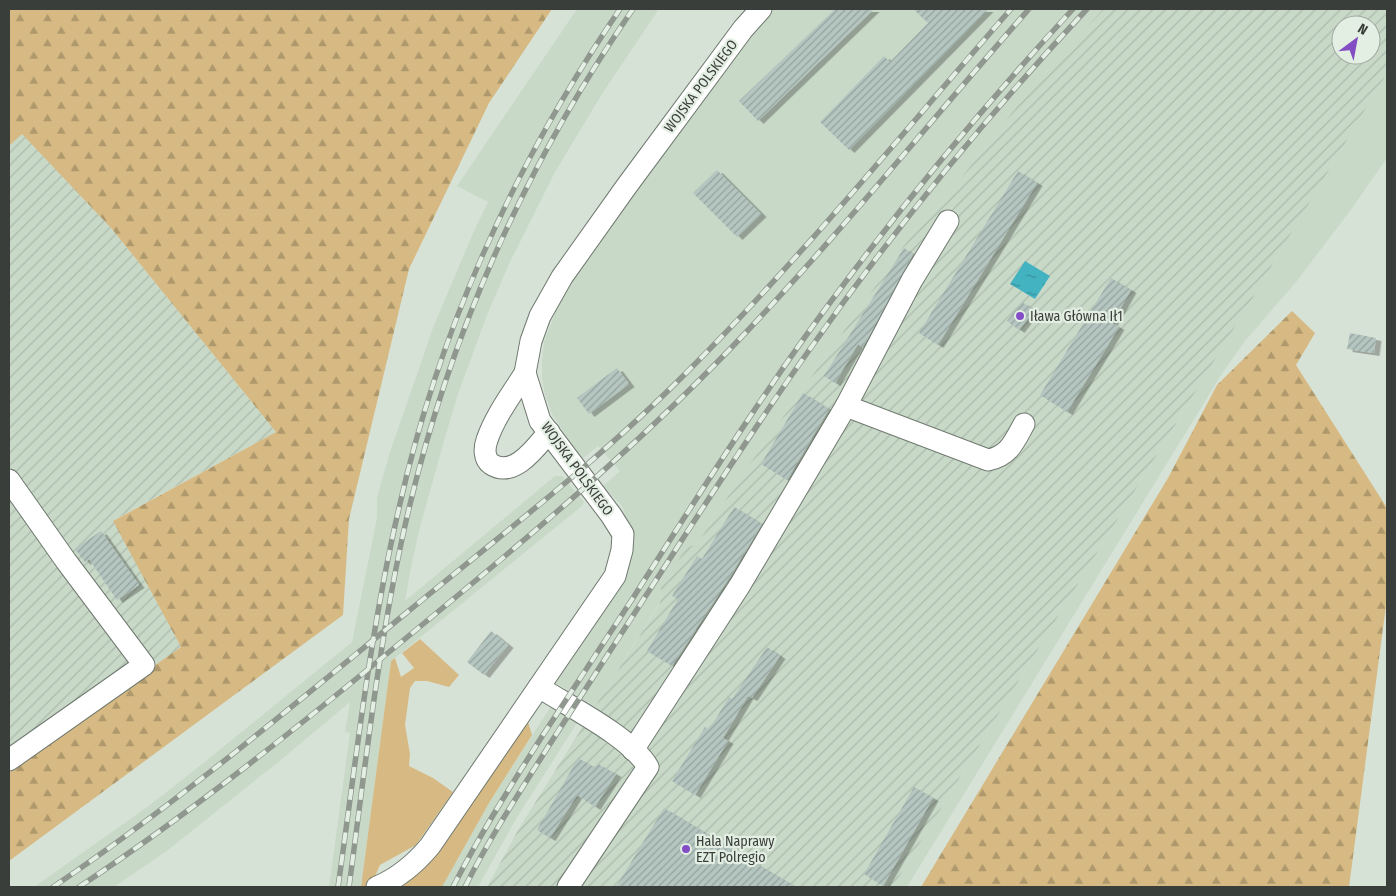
<svg xmlns="http://www.w3.org/2000/svg" width="1396" height="896" font-family="'Fira Sans Condensed',sans-serif">
  <style>
    .built { fill: #c8d9c8 }
    .industrial { fill: url(#industrial-furrows); fill-rule: evenodd }
    .grass { fill: #d7ba83 }
    .forest { fill: url(#forest-firs) }
    .water { fill: url(#water-ripples) }
    .building { fill: url(#building-hatch); filter: url(#shadow) }
    .lines { fill: none; stroke-linecap: round; stroke-linejoin: round }
    .minor-casing { stroke: #6f796f; stroke-width: 23 }
    .minor { stroke: #fff; stroke-width: 21 }
    .rail-casing { stroke: #8f978f; stroke-width: 5.5 }
    .rail { stroke: #e4efe4; stroke-width: 4; stroke-dasharray: 11; stroke-linecap: butt }
    .poi-dot { fill: #834dc4; stroke: #e4efe4; stroke-width: 2 }
    .labels { text-anchor: middle; dominant-baseline: central; stroke-width: 4.5; stroke-linejoin: round; paint-order: stroke }
    .street-label { font-size: 14px; fill: #3a3e3a; stroke: #e4efe4 }
    .poi-label { font-size: 14px; fill: #3a3e3a; stroke: #e4efe4; text-anchor: start }
  </style>
  <defs>
    <pattern id="industrial-furrows" width="10" height="10" patternUnits="userSpaceOnUse" patternTransform="scale(1.25)"><rect width="10" height="10" fill="#c8d9c8"/><path d="M-1 1l2-2M0 10L10 0M9 11l2-2" fill="none" stroke="#adbbad"/></pattern>
    <pattern id="forest-firs" width="22" height="20" patternUnits="userSpaceOnUse" patternTransform="scale(1.25)"><rect width="22" height="20" fill="#d7ba83"/><path d="M5 1l3.5 6h-7zM16 11l3.5 6h-7z" fill="#af996c"/></pattern>
    <pattern id="water-ripples" width="26" height="14" patternUnits="userSpaceOnUse" patternTransform="scale(1.25)"><rect width="26" height="14" fill="#43b2c1"/><path d="M2 4q2-2 4 0t4 0M15 11q2-2 4 0t4 0" fill="none" stroke="#39929e"/></pattern>
    <pattern id="building-hatch" width="6" height="6" patternUnits="userSpaceOnUse" patternTransform="scale(1.25)"><rect width="6" height="6" fill="#b5c6c1"/><path d="M-1 1l2-2M0 6l6-6M5 7l2-2" fill="none" stroke="#94a29e"/></pattern>
    <filter id="shadow"><feDropShadow dx="5.5" dy="3" stdDeviation="0" flood-color="#0004"/></filter>
  </defs>
  <rect width="100%" height="100%" fill="#d7e2d7"/>
  <!-- built -->
  <g class="built">
    <polygon points="577,9 659,9 602,94 555,172 509,264 487,315 458,394 446,434 420,527 411,567 405,601 555,476 562,476 584,502 582,506 391,661 361,887 329,887 350,733 345,732 350,702 277,763 168,850 114,887 34,887 150,805 206,761 352,642 377,518 377,497 390,452 434,325 474,231 488,202 457,186"/>
    <polygon points="773,9 1103,9 1028,92 936,210 922,220 742,475 697,544 686,549 661,587 660,602 595,707 553,681 632,535 622,506 603,486 620,471 598,446 581,460 552,414 545,395 542,378 542,361 544,342 557,308 580,270 724,67"/>
    <polygon points="1387,73 1387,158 1350,211 1296,282 1245,341 1223,372 907,887 893,887 1252,299"/>
    <polygon points="553,703 579,720 516,819 478,887 442,887 489,803"/>
  </g>
  <!-- industrial -->
  <g class="industrial">
    <path d="M1103,9H1387V73L1252,299L893,887H487L518,830L660,603L661,587L686,548L697,544L742,475L922,220L936,210L1028,92ZM1341,25H1371V55H1341Z"/>
    <polygon points="22,133 111,228 276,432 114,520 181,647 9,768 9,146"/>
  </g>
  <!-- grass -->
  <g class="grass">
    <polygon points="420,639 459,675 449,687 427,681 415,681 410,688 405,725 410,754 409,766 433,778 453,792 416,845 380,865 373,881 373,887 361,887 391,661 395,658 401,677 414,668 402,653"/>
    <polygon points="526,715 532,735 489,803 442,887 397,887"/>
  </g>
  <!-- forest -->
  <g class="forest">
    <polygon points="9,9 552,9 489,103 409,269 349,519 343,615 9,861 9,768 181,647 113,521 276,432 111,228 22,134 9,146"/>
    <polygon points="1292,311 1315,333 1296,365 1387,508 1387,598 1349,887 921,887 1168,478 1217,385"/>
  </g>
  <!-- water -->
  <polygon class="water" points="1025,261 1050,276 1035,299 1010,284"/>
  <!-- building -->
  <g class="building">
    <polygon points="835,9 874,9 758,121 739,101"/>
    <polygon points="913,9 988,9 849,150 820,122 884,56 890,62 928,23"/>
    <polygon points="717,170 761,214 737,237 693,193"/>
    <polygon points="1018,171 1037,183 938,345 919,333"/>
    <polygon points="904,248 913,254 867,340 862,347 858,344 835,383 824,376"/>
    <polygon points="1111,278 1131,290 1112,323 1119,327 1067,412 1040,395"/>
    <polygon points="1022,302 1034,310 1019,330 1007,321"/>
    <polygon points="1350,333 1376,338 1374,353 1347,349"/>
    <polygon points="617,368 629,384 589,414 577,398"/>
    <polygon points="803,393 829,409 787,480 761,464"/>
    <polygon points="734,507 762,524 729,578 672,666 647,651 678,599 672,596 697,556 702,559"/>
    <polygon points="101,531 139,585 117,600 89,559 85,562 75,549"/>
    <polygon points="491,631 508,645 484,675 467,662"/>
    <polygon points="767,647 780,656 752,698 748,696 723,738 728,741 695,795 672,781 705,727 709,730 729,697 732,699"/>
    <polygon points="578,758 595,768 598,764 616,774 595,807 577,795 550,838 537,830"/>
    <polygon points="914,787 933,798 883,886 864,874"/>
    <polygon points="664,808 762,867 796,887 616,887"/>
  </g>
  <g class="lines">
    <defs>
      <g id="minor">
        <path d="M525,373C512,394 495,416 487,440C484,448 484,459 491,464C514,479 536,447 549,432"/>
        <path d="M846,406L988,460C1009,456 1014,442 1024,424"/>
        <polyline points="9,480 66,561 144,665 9,760"/>
        <path d="M539,687C568,706 631,737 648,767L568,887"/>
        <polyline points="633,750 740,585 846,406 912,280 948,221"/>
        <path d="M377,887C398,878 415,864 430,846L615,576L622,550L623,534L611,515L540,421L525,373L531,341L540,316L562,277L626,187L743,29L761,9"/>
      </g>
    </defs>
    <!-- minor casing -->
    <use href="#minor" class="minor-casing"/>
    <!-- minor -->
    <use href="#minor" class="minor"/>
    <defs>
      <g id="rail">
        <path d="M53,887C176,804 290,708 405,614C501,535 601,459 688,371C803,256 905,130 1011,9"/>
        <path d="M79,887C195,810 303,723 411,634C522,543 632,451 732,347C836,239 930,121 1029,9"/>
        <path d="M338,887C356,760 370,632 399,508C439,329 517,160 620,9"/>
        <path d="M349,887C365,768 378,648 404,530C446,342 524,167 633,9"/>
        <path d="M453,887C479,836 510,787 541,738C572,691 602,645 633,598C700,493 766,387 841,288C913,191 991,98 1073,9"/>
        <path d="M465,887C489,839 519,793 548,747C580,697 613,647 645,597C699,514 752,430 810,349C894,229 987,116 1087,9"/>
      </g>
    </defs>
    <!-- rail casing -->
    <use href="#rail" class="rail-casing"/>
    <!-- rail -->
    <use href="#rail" class="rail"/>
  </g>
  <!-- markers -->
  <g class="poi-dot">
    <circle cx="1020" cy="316" r="5"/>
    <circle cx="686" cy="849" r="5"/>
  </g>
  <g class="labels">
    <!-- street labels -->
    <g class="street-label">
      <text transform="translate(701 86) rotate(-53)">WOJSKA POLSKIEGO</text>
      <text transform="translate(577 469) rotate(54)">WOJSKA POLSKIEGO</text>
    </g>
    <!-- poi labels -->
    <g class="poi-label">
      <text x="1030" y="316">Iława Główna Ił1</text>
      <text x="696" y="841">Hala Naprawy<tspan x="696" dy="16">EZT Polregio</tspan></text>
    </g>
  </g>
  <!-- border -->
  <rect width="1396" height="896" fill="none" stroke="#3a3e3a" stroke-width="20"/>
  <!-- north arrow -->
  <g transform="translate(1356 40) rotate(32)"><circle r="24" fill="#e4efe4" stroke="#a0a8a0"/>
  <path d="M0-4L9 19L0 12L-9 19Z" fill="#834dc4"/>
  <text y="-8" font-size="14" font-weight="bold" text-anchor="middle" fill="#3a3e3a">N</text>
  </g>
</svg>
